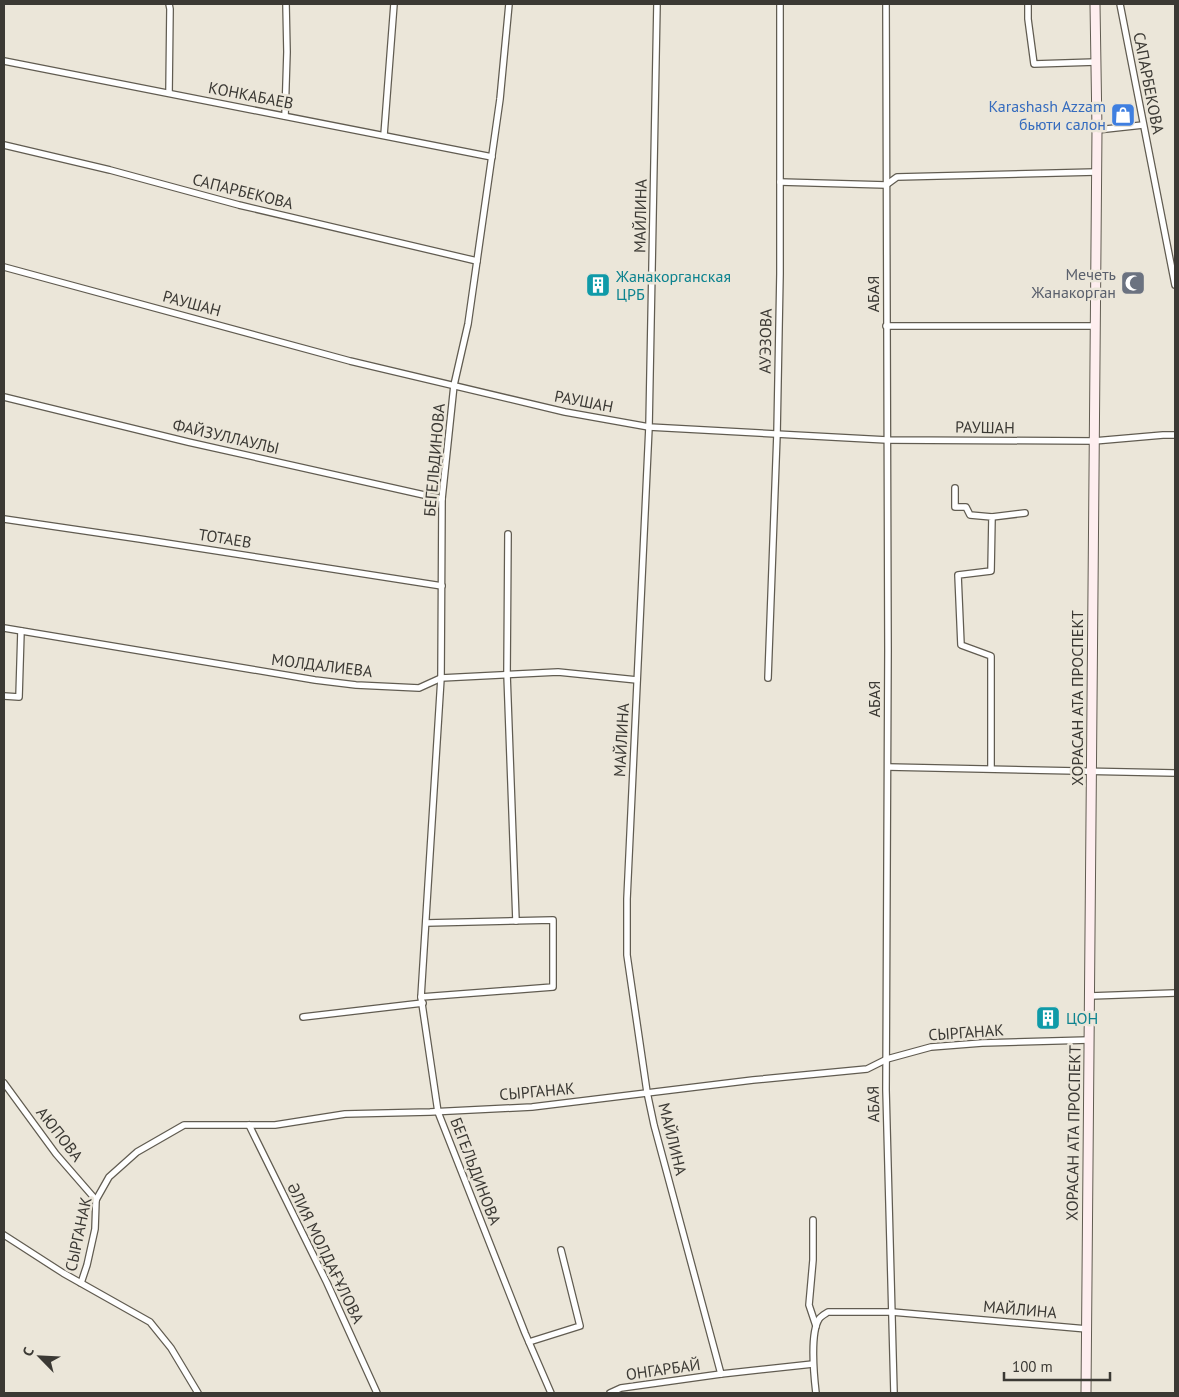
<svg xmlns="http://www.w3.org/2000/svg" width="1179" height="1397" font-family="'PT Sans',sans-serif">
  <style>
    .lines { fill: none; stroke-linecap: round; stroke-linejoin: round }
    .street-casing { stroke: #615c51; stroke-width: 8 }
    .secondary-casing { stroke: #615c51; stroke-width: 11 }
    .street { stroke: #fff; stroke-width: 5.5 }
    .secondary { stroke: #feeeef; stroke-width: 9 }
    .labels { text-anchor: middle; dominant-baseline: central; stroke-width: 5; stroke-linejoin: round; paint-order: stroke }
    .street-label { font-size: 16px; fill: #3b3934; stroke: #ebe6d9 }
    .shop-label { font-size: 16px; fill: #366cbe; stroke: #ebe6d9; text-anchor: end }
    .worship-label { font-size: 16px; fill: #5b616d; stroke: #ebe6d9; text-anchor: end }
    .culture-label { font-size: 16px; fill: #0d838f; stroke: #ebe6d9; text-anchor: start }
  </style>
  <rect width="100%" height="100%" fill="#ebe6d9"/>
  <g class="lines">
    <defs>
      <g id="street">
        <polyline points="509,4 500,99 468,324 454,385 442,499 441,678 421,997 438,1112 525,1333 551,1393"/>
        <polyline points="657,4 649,427 627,899 627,955 647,1092 654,1125 721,1374"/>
        <polyline points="886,4 888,650 886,1090 894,1393"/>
        <polyline points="1028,4 1028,19 1034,64 1096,62"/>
        <polyline points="1120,4 1175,285"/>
        <polyline points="4,61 492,157"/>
        <polyline points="169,93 170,9 169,4"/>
        <polyline points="285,116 287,52 286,4"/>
        <polyline points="1097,130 1143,125"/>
        <polyline points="384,135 394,4"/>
        <polyline points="4,145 110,170 239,205 477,261"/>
        <polyline points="780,182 886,185 897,177 1096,172"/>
        <polyline points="4,267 350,361 565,412 649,427 887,440 1094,441 1163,435 1175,435"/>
        <polyline points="886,326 1095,326"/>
        <polyline points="4,397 188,442 442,499"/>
        <polyline points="955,488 955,507 966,507 970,515 992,517 991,571 958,575 961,645 991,656 991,768"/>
        <polyline points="992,517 1025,513"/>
        <polyline points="4,519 140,539 442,586"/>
        <polyline points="508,534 507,674 516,921"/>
        <polyline points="4,628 315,680 356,685 419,688 441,678 558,672 637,680"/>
        <polyline points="768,678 777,434 780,274 780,4"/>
        <polyline points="4,696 19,697 21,631"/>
        <polyline points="888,767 1175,773"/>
        <polyline points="1090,996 1175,993"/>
        <polyline points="421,997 553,987 553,920 426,923"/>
        <polyline points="303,1017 423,1003"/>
        <polyline points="4,1083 56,1154 96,1200"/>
        <polyline points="249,1125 327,1283 377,1393"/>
        <polyline points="813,1220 813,1260 809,1305 816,1326"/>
        <polyline points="4,1235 63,1273 150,1322 171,1348 198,1393"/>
        <polyline points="81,1283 87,1265 95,1229 96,1200 109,1177 137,1152 184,1125 275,1125 345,1114 430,1112 532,1107 753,1080 867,1069 887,1059 931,1047 982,1043 1089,1040"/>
        <polyline points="529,1342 580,1326 561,1250"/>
        <polyline points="610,1393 621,1388 721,1374 813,1364"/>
        <path d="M816,1393C814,1376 810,1333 819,1319C821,1316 825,1314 828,1312H892L1087,1329"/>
      </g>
      <polyline id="secondary" points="1086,1393 1097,130 1095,4"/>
    </defs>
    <!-- street casing -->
    <use href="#street" class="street-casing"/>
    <!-- secondary casing -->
    <use href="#secondary" class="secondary-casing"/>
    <!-- street -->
    <use href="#street" class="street"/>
    <!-- secondary -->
    <use href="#secondary" class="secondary"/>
  </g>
  <!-- icons -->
  <defs>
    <symbol id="shop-square" viewBox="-11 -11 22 22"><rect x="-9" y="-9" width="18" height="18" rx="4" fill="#3f7fe0" stroke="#ebe6d9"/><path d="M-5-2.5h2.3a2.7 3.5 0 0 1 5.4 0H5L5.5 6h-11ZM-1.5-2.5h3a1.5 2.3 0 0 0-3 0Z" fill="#fff"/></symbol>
    <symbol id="mosque-square" viewBox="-11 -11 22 22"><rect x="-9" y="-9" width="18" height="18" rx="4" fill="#6b7280" stroke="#ebe6d9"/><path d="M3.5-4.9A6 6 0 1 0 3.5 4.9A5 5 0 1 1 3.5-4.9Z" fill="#fff"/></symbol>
    <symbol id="building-square" viewBox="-11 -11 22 22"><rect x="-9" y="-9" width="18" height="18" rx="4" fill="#0f9aa8" stroke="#ebe6d9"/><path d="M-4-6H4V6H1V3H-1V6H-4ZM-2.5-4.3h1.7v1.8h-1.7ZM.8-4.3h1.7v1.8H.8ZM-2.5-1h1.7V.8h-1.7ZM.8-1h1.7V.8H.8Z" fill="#fff"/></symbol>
  </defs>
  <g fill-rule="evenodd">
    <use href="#shop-square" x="1109" y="101" width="28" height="28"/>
    <use href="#mosque-square" x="1119" y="269" width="28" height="28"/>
    <use href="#building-square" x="584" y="271" width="28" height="28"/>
    <use href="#building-square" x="1034" y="1004" width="28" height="28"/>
  </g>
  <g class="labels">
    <!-- street labels -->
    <g class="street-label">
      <text transform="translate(1149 83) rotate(79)">САПАРБЕКОВА</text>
      <text transform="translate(251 95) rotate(11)">КОНКАБАЕВ</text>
      <text transform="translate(243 191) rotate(14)">САПАРБЕКОВА</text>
      <text transform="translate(640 216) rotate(-89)">МАЙЛИНА</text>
      <text transform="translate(873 294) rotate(-90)">АБАЯ</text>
      <text transform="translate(192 303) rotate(15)">РАУШАН</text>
      <text transform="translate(765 341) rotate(-89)">АУЭЗОВА</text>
      <text transform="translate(584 401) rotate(11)">РАУШАН</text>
      <text transform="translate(985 427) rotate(1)">РАУШАН</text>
      <text transform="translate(226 436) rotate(13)">ФАЙЗУЛЛАУЛЫ</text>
      <text transform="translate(434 460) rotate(-85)">БЕГЕЛЬДИНОВА</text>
      <text transform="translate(225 538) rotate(9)">ТОТАЕВ</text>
      <text transform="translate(322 665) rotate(7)">МОЛДАЛИЕВА</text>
      <text transform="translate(1077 698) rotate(-90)">ХОРАСАН АТА ПРОСПЕКТ</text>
      <text transform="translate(874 699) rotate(-90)">АБАЯ</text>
      <text transform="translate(621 740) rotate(-87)">МАЙЛИНА</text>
      <text transform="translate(966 1032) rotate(-4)">СЫРГАНАК</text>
      <text transform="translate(537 1091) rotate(-5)">СЫРГАНАК</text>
      <text transform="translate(873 1104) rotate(-91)">АБАЯ</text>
      <text transform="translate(1073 1133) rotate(-89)">ХОРАСАН АТА ПРОСПЕКТ</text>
      <text transform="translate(60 1134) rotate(52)">АЮПОВА</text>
      <text transform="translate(673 1139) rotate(76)">МАЙЛИНА</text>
      <text transform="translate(476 1171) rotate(69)">БЕГЕЛЬДИНОВА</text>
      <text transform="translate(78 1234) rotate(-78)">СЫРГАНАК</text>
      <text transform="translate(326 1253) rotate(64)">ӘЛИЯ МОЛДАҒҰЛОВА</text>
      <text transform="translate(1020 1309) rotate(5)">МАЙЛИНА</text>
      <text transform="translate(663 1369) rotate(-8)">ОНГАРБАЙ</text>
    </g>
    <!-- shop labels -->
    <g class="shop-label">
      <text x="1106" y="106">Karashash Azzam<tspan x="1106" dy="18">бьюти салон</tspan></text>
    </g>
    <!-- worship labels -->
    <g class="worship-label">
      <text x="1116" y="274">Мечеть<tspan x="1116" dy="18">Жанакорган</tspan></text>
    </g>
    <!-- culture labels -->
    <g class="culture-label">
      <text x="616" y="276">Жанакорганская<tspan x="616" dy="18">ЦРБ</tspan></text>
      <text x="1066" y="1018">ЦОН</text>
    </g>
  </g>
  <!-- border -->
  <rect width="1179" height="1397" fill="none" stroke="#3b3934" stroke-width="10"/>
  <!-- north arrow -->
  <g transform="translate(40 1357) rotate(294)" stroke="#ebe6d9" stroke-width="4" paint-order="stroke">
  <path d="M0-4L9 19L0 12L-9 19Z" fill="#3b3934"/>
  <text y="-8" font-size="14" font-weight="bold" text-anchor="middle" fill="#3b3934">С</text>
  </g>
  <!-- scale -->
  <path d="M1004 1372v8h106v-8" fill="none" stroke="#3b3934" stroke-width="2.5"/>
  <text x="1012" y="1372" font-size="15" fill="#3b3934" stroke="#ebe6d9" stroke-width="4" paint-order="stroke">100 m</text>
</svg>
